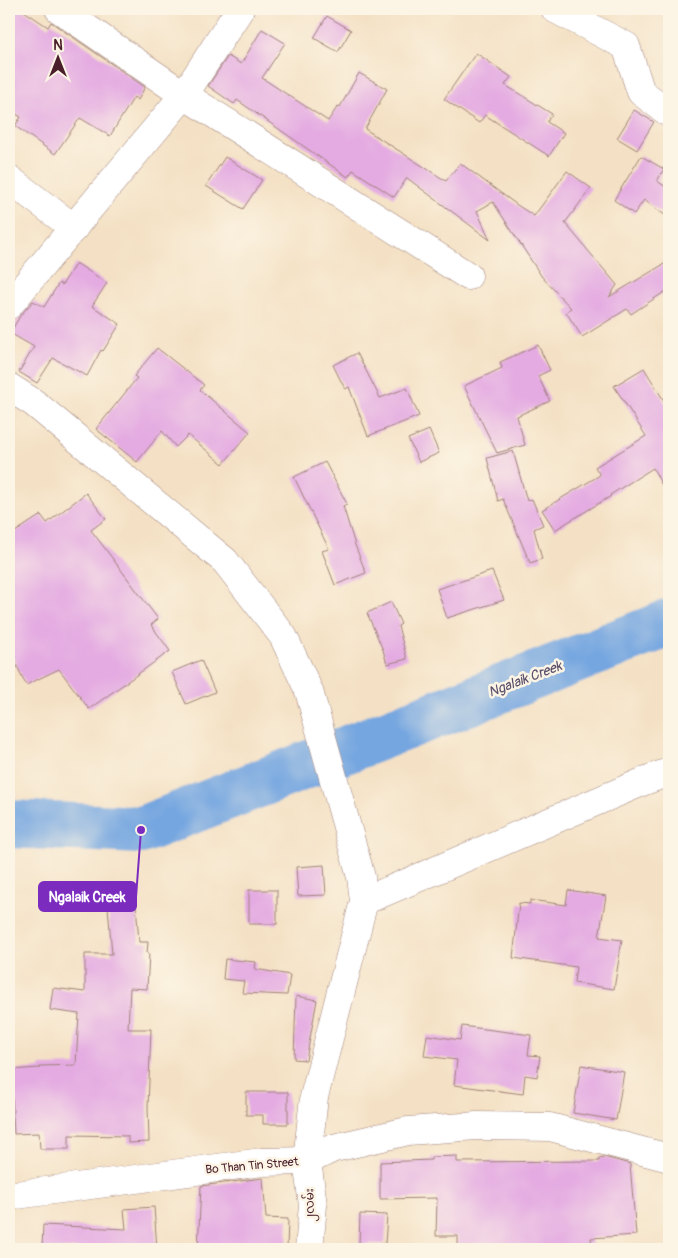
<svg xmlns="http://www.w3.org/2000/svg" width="678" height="1258" font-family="Pangolin,'Noto Sans Myanmar',sans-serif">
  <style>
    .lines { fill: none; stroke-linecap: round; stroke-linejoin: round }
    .river { stroke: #74a6e0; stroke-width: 48 }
    .building { fill: #e4abe2 }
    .minor-casing { stroke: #9f8078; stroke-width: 29 }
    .minor { stroke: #fff; stroke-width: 28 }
    .labels { text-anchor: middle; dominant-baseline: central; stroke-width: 5; stroke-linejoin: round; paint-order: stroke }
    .street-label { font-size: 12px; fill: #4a1f2b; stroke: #fcf5e5 }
    .water-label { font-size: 14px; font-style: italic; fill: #594e6a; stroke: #fcf5e5 }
    .leader { fill: none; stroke: #7b2cbf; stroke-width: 2 }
    .callout-dot { fill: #7b2cbf; stroke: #fcf5e5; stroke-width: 2 }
    .callout { fill: #7b2cbf; stroke: #7b2cbf; stroke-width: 2 }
    .callout-label { font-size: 14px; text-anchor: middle; font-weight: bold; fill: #fff }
  </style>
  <rect width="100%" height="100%" fill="#fcf5e5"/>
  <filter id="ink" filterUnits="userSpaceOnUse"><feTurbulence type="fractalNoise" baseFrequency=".02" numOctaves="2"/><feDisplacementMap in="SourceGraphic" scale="10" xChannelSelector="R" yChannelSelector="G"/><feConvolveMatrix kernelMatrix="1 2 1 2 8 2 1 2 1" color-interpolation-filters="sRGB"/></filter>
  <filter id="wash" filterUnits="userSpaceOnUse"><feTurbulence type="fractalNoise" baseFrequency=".0096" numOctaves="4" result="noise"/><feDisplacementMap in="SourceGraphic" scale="20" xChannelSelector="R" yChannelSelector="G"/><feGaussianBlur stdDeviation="1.12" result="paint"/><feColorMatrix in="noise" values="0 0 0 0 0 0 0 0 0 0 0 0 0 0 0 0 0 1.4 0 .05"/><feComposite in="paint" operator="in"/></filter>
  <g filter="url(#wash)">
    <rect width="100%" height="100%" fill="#f4e1c5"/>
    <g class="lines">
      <!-- river -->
      <polyline class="river" points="9,824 141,830 669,623"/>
    </g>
    <g id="blocks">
      <!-- building -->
      <g class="building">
        <polygon points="9,9 21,9 48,27 51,22 145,87 138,100 134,97 110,136 80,118 55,154 15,126 21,117 9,110"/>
        <polygon points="327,16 351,30 338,52 314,38"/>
        <polygon points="262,29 285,43 262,78 328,121 338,106 340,107 359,73 387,89 365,129 446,181 460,163 517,205 534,216 567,171 591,188 565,223 617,285 609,297 669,261 669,289 631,314 627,309 582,337 566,312 571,308 542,277 493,202 477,211 490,240 407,178 394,197 353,170 348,177 237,100 234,104 208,86 228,56 241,64"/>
        <polygon points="476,53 511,77 505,85 552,114 547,122 564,133 549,156 485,115 479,123 444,99"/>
        <polygon points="634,110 654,122 637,150 617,138"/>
        <polygon points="641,156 664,169 657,181 669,189 669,218 644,200 634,214 614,200"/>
        <polygon points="225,157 262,180 243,209 206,186"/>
        <polygon points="76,263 107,283 92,306 120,324 103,351 101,350 87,376 53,358 37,383 19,372 34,347 10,333 20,316 33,301 44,307 59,283 62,285"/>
        <polygon points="538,345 550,370 538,376 550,401 517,416 525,445 497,453 464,386 502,368 500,362"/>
        <polygon points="157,348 204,385 200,390 250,432 223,464 188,435 176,447 162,431 137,462 96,429 137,378 134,376"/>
        <polygon points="357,353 380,398 407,388 419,416 368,436 349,387 345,389 333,365"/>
        <polygon points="644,368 669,409 669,499 653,468 610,495 611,496 555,530 542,510 600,475 595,467 646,436 614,386"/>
        <polygon points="429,430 439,453 419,462 408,439"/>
        <polygon points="513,451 527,501 532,499 543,525 534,529 542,559 530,563 503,499 498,501 487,458"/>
        <polygon points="325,462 347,504 343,506 355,545 366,573 335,585 322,551 329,549 294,477"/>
        <polygon points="86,493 106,519 91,530 158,619 151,625 170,651 89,709 59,669 26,685 9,649 9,536 41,515 47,523"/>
        <polygon points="492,571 504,600 447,618 437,589"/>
        <polygon points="391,602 401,624 398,626 407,659 387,664 383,650 367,613"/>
        <polygon points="201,660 215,692 186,704 172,672"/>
        <polygon points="324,865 326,895 298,896 296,867"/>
        <rect x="249" y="890" width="28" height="34"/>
        <polygon points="568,890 606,896 599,937 622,940 614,989 574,983 576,967 513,958 519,903 530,904 530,900 566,905"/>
        <polygon points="136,904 139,942 148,942 147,953 149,954 147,989 130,988 128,1029 151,1029 148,1107 149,1142 128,1143 128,1136 69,1135 69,1149 40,1149 39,1133 14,1134 12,1092 9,1092 9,1070 40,1068 40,1066 76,1065 79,1014 50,1010 53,988 85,992 85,954 112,954 108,907"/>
        <polygon points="225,959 256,962 255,969 290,975 287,995 242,993 244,981 223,979"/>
        <polygon points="296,996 317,1000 306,1060 294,1059"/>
        <polygon points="462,1026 531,1035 528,1055 540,1056 537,1077 525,1075 523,1094 454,1085 457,1060 424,1056 427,1035 460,1040"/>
        <polygon points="581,1065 624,1072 616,1120 573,1113"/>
        <polygon points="246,1092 288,1092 288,1124 263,1124 263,1115 246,1115"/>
        <polygon points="457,1156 457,1162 599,1161 599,1158 604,1157 630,1164 636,1235 591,1238 592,1247 458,1249 458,1236 436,1236 437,1198 380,1199 380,1162 431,1160 431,1157"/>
        <polygon points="263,1178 266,1218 288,1219 287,1249 198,1249 201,1186"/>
        <polygon points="154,1207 157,1249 42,1249 43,1225 126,1229 124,1209"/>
        <polygon points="360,1214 387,1215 385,1244 359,1244"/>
      </g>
    </g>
  </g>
  <g filter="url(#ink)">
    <use href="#blocks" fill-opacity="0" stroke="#9f8078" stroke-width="1"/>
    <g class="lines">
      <defs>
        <g id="minor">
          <polyline points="59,9 184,95 468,276"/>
          <polyline points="555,9 626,46 641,92 669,113"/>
          <polyline points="9,179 74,228"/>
          <polyline points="9,305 184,95 240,9"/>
          <polyline points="9,387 34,403 225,561 283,636 309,691 361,877 364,901 314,1097 307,1161 313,1205 309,1249"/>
          <polyline points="364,901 647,780 669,772"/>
          <polyline points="9,1196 262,1162 307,1161 334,1148 408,1131 477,1126 550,1127 669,1158"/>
        </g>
      </defs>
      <!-- minor casing -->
      <use href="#minor" class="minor-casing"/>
      <!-- minor -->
      <use href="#minor" class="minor"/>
    </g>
  </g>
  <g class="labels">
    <!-- street labels -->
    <g class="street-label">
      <text transform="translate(252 1166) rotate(-5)">Bo Than Tin Street</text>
      <text transform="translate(310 1205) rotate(-91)">၂လမ်း</text>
    </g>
    <!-- water labels -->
    <g class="water-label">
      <text transform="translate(525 679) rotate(-21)">Ngalaik Creek</text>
    </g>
  </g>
  <!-- callouts -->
  <path class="leader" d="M141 830L136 897"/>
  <circle class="callout-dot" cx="141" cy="830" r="5"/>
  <rect class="callout" x="39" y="882" width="97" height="29" rx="5"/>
  <g class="callout-label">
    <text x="87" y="902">Ngalaik Creek</text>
  </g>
  <!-- margin -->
  <rect width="678" height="1258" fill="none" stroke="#fcf5e5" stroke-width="30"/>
  <!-- north arrow -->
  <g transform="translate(58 58)" stroke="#fcf5e5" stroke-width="4" paint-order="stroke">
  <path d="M0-4L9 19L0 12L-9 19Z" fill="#4a1f2b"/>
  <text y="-8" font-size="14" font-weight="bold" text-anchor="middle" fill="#4a1f2b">N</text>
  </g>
</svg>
